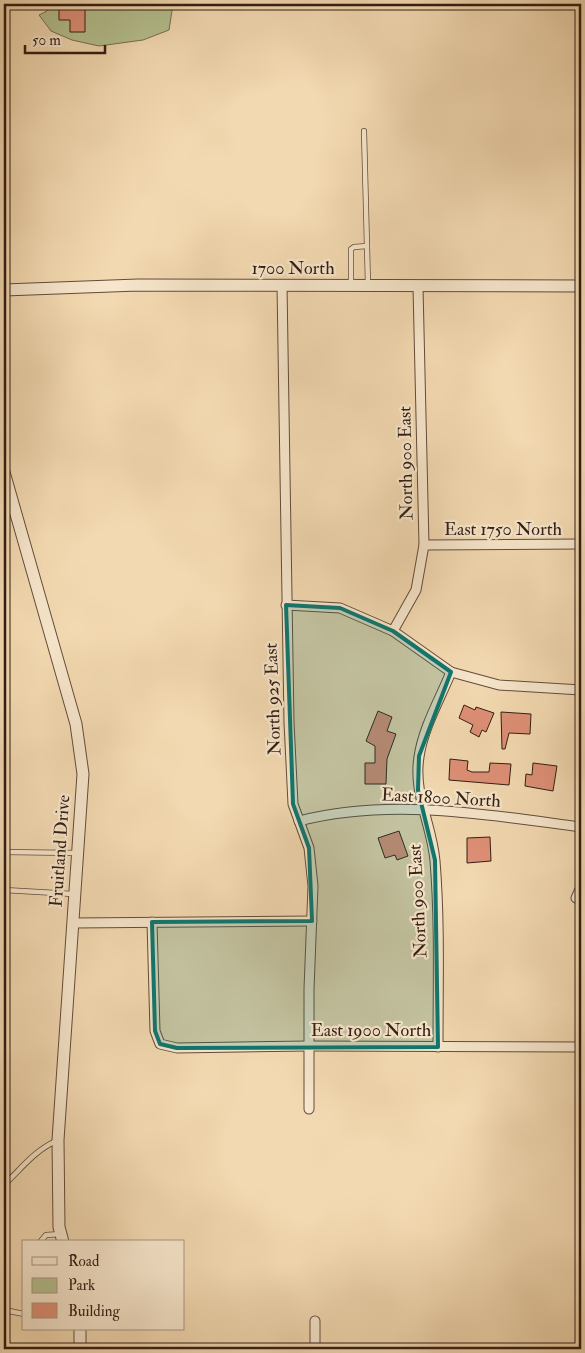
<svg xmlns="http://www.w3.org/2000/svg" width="585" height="1353" font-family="'IM FELL Double Pica',serif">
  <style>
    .green { fill: #b5c090; stroke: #736e52 }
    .building { fill: #df9077; stroke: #311d13 }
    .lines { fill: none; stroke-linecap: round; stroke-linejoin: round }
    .service-casing { stroke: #624c3a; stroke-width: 6 }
    .minor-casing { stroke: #624c3a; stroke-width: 11 }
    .tertiary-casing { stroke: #624c3a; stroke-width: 13 }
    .service { stroke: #f7e6cc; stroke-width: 4.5 }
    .minor { stroke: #f7e6cc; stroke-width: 9 }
    .tertiary { stroke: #f7e6cc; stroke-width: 11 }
    .marked { fill: #0f766e; fill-opacity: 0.2; stroke: #0f766e; stroke-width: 4; stroke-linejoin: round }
    .labels { text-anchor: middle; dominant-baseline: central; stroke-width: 4.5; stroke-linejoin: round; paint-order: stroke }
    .street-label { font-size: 18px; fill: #311d13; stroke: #f7e6cc }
  </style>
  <rect width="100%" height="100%" fill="#f3d9b1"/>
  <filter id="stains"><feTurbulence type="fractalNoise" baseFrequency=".004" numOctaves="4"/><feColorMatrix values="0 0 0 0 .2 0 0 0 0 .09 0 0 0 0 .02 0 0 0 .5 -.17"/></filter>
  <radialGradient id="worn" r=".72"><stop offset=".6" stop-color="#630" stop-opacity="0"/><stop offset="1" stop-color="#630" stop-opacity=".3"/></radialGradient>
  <!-- green -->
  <polygon class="green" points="44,4 173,4 169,30 143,40 99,46 72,40 51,31 39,15 47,11"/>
  <!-- building -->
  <g class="building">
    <polygon points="59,5 85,5 85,32 70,32 70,20 59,20"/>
    <polygon points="464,705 475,710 476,707 494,713 486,732 482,730 479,737 470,732 473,725 459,718"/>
    <polygon points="378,711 392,717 387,731 396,734 387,759 386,784 365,784 365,763 375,763 375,746 366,741"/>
    <polygon points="501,712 531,714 530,734 509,733 505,749 502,749"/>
    <polygon points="450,759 468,761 467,770 472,772 489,772 490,763 511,764 509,785 449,780"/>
    <polygon points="533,763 557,766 553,791 525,786 526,774 532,775"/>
    <polygon points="399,831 408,856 397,860 395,855 385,858 378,838"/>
    <polygon points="490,837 491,861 467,863 467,838"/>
  </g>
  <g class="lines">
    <defs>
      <g id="service">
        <polyline points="364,131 368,285"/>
        <polyline points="351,285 351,249 354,247 367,246"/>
        <polyline points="4,852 76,853"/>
        <polyline points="4,890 73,894"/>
        <path d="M4,1185C21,1169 34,1151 56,1141"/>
        <polyline points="40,1242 46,1235 61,1234"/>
        <polyline points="4,1310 24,1314"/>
      </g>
      <g id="minor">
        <polyline points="282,285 289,722 293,804 309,848 313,886 309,989 309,1109"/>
        <polyline points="424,545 581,544"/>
        <polyline points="286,605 340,608 393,631 451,672 499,685 581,690"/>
        <polyline points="393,631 416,590 424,545 418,287"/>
        <path d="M299,821C390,797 490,815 581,827"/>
        <polyline points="576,898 581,887"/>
        <polyline points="152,922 155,1031 160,1044 177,1048 308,1046 581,1047"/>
        <polyline points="73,923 312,921"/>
        <path d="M438,1047C438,985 440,922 435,861C432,825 413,794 419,757C423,728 440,699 451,672"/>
        <polyline points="315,1349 315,1321"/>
      </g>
      <g id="tertiary">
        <polyline points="4,290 138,285 581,286"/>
        <polyline points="4,472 76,724 83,774 58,1140 59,1227 63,1242"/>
        <polyline points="80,1329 80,1349"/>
      </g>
    </defs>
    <!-- service casing -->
    <use href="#service" class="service-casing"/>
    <!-- minor casing -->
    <use href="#minor" class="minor-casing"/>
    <!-- tertiary casing -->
    <use href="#tertiary" class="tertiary-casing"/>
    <!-- service -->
    <use href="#service" class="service"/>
    <!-- minor -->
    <use href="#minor" class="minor"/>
    <!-- tertiary -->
    <use href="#tertiary" class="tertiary"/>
  </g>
  <!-- marked area -->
  <path class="marked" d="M286,605L340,608L393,631L451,672L419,756L418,790L435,860L438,1047L177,1048L160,1044L155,1031L152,922L312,921L309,848L293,804Z"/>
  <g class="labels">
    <!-- street labels -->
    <g class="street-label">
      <text x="293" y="268">1700 North</text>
      <text transform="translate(406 463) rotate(-91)">North 900 East</text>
      <text x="503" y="529">East 1750 North</text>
      <text transform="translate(273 699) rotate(-92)">North 925 East</text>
      <text transform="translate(441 798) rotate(3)">East 1800 North</text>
      <text transform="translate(60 851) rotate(-86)">Fruitland Drive</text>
      <text transform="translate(418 901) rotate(-93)">North 900 East</text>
      <text x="371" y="1030">East 1900 North</text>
    </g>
  </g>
  <!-- margin -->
  <rect width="585" height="1353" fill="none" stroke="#f3d9b1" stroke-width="20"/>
  <rect x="5" y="5" width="575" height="1343" fill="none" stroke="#311d13" stroke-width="2.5"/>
  <rect x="10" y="10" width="565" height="1333" fill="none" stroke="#311d13"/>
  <!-- legend -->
  <rect x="22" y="1240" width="162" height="90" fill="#f7e6cc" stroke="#a89682"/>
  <rect x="32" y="1257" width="25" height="8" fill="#f7e6cc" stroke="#a89682"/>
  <text x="68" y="1266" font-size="15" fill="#311d13">Road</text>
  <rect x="32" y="1278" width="25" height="15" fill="#b5c090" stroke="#a89682"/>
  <text x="68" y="1290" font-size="15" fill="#311d13">Park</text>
  <rect x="32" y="1303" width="25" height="15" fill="#df9077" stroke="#a89682"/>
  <text x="68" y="1316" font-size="15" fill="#311d13">Building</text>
  <!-- scale -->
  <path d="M25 45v8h80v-8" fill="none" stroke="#311d13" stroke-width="2.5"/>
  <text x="32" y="45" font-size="15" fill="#311d13" stroke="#f7e6cc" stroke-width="4" paint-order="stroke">50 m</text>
  <rect width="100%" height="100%" filter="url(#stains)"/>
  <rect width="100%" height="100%" fill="url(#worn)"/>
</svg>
